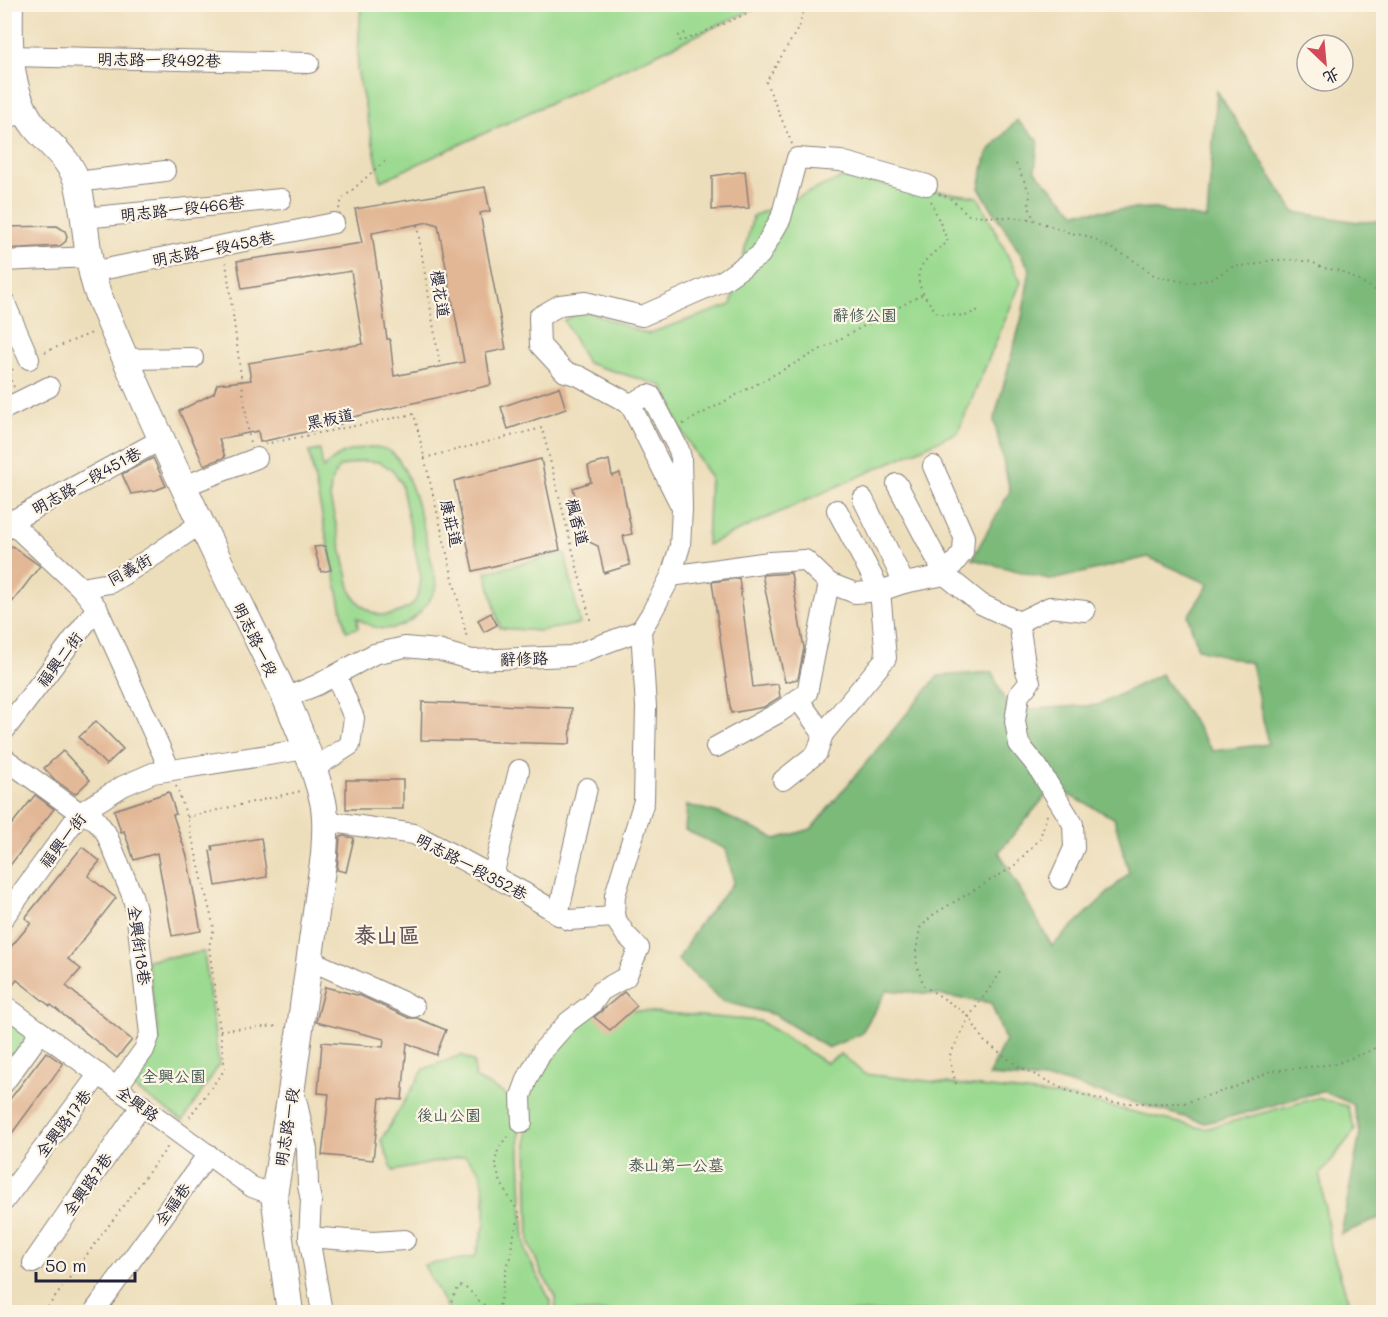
<svg xmlns="http://www.w3.org/2000/svg" width="1388" height="1317" font-family="Mali,'LXGW WenKai TC',sans-serif">
  <style>
    .green { fill: #9bda90; stroke: #5e7e66; stroke-width: 1.5; fill-rule: evenodd }
    .forest { fill: #7cba7a; stroke: #4f6e5a; stroke-width: 1.5; fill-rule: evenodd }
    .building { fill: #e2b796; fill-rule: evenodd }
    .lines { fill: none; stroke-linecap: round; stroke-linejoin: round }
    .minor-casing { stroke: #88807b; stroke-width: 22 }
    .major-casing { stroke: #88807b; stroke-width: 28 }
    .path { stroke: #88807b; stroke-width: 2; stroke-dasharray: 1.5 4.5; stroke-linecap: butt }
    .minor { stroke: #fff; stroke-width: 20 }
    .major { stroke: #fff; stroke-width: 26 }
    .labels { text-anchor: middle; dominant-baseline: central; stroke-width: 4.5; stroke-linejoin: round; paint-order: stroke }
    .street-label { font-size: 16px; fill: #22223b; stroke: #fcf5e5 }
    .park-label { font-size: 16px; fill: #465954; stroke: #fcf5e5 }
    .district-label { font-size: 22px; font-weight: bold; fill: #65565b; stroke: #fcf5e5 }
  </style>
  <rect width="100%" height="100%" fill="#fcf5e5"/>
  <filter id="ink" filterUnits="userSpaceOnUse"><feTurbulence type="fractalNoise" baseFrequency=".0167" numOctaves="2"/><feDisplacementMap in="SourceGraphic" scale="12" xChannelSelector="R" yChannelSelector="G"/><feConvolveMatrix kernelMatrix="1 2 1 2 8 2 1 2 1" color-interpolation-filters="sRGB"/></filter>
  <filter id="wash" filterUnits="userSpaceOnUse"><feTurbulence type="fractalNoise" baseFrequency=".008" numOctaves="4" result="noise"/><feDisplacementMap in="SourceGraphic" scale="24" xChannelSelector="R" yChannelSelector="G"/><feGaussianBlur stdDeviation="1.35" result="paint"/><feColorMatrix in="noise" values="0 0 0 0 0 0 0 0 0 0 0 0 0 0 0 0 0 1.4 0 .05"/><feComposite in="paint" operator="in"/></filter>
  <g filter="url(#wash)">
    <rect width="100%" height="100%" fill="#eddebb"/>
    <!-- green -->
    <g class="green">
      <polygon points="361,5 361,4 762,5 381,181 357,70"/>
      <polygon points="841,178 978,197 1021,282 958,432 707,545 710,477 680,428 663,386 587,363 564,320 583,310 647,334 731,305 753,216"/>
      <path d="M368,447C376,447 384,447 391,452C414,467 430,557 437,586C426,610 404,636 374,627C368,625 362,621 357,618L358,628L346,631L309,452L320,450L323,469C335,454 350,450 368,447ZM362,461L380,462L392,470L401,483L421,578C420,587 418,599 412,605C409,608 406,609 403,610C382,622 363,612 351,592L330,498L331,483L339,467Z"/>
      <polygon points="565,553 580,624 539,631 500,628 486,572"/>
      <polygon points="204,952 219,1065 183,1121 127,1083 159,1040 147,960"/>
      <polygon points="595,1007 760,1021 826,1063 841,1054 864,1074 1071,1097 1205,1129 1317,1098 1347,1106 1355,1130 1320,1175 1331,1247 1352,1312 556,1312 555,1295 543,1276 529,1243 526,1091"/>
      <polygon points="7,1021 31,1038 5,1075 4,1024"/>
      <polygon points="461,1055 474,1062 475,1078 509,1096 518,1104 523,1230 526,1253 551,1302 551,1312 449,1312 424,1265 475,1257 485,1224 485,1195 480,1171 465,1156 393,1171 381,1140 424,1069"/>
    </g>
    <!-- forest -->
    <path class="forest" d="M1217,91L1294,212L1358,222L1383,221V1217L1341,1234L1360,1133L1353,1104L1322,1091L1245,1113L1205,1123L1060,1081L989,1076L1005,1040L991,1003L931,994L887,990L861,1034L828,1048L775,1015L722,1001L678,960L697,927L734,882L726,849L685,830L687,805L719,813L776,839L811,829L938,676L992,672L1009,710L1098,705L1161,674L1213,751L1268,744L1251,663L1198,649L1188,616L1209,584L1148,557L1052,580L972,559L1010,491L994,420L1022,317L1030,269L979,188L987,153L1017,120L1038,140L1035,171L1075,212L1151,208L1207,219ZM1053,787L1114,818L1129,873L1052,946L999,852Z"/>
    <g id="blocks">
      <!-- building -->
      <g class="building">
        <polygon points="745,171 749,208 712,210 712,176"/>
        <path d="M485,187L490,211L480,213L506,349L486,353L491,385L340,420L341,424L260,442L258,431L219,439L225,457L204,465L179,411L214,393L217,384L251,380L248,363L363,344L351,271L242,289L237,261L362,243L355,209ZM429,222L438,225L464,362L394,376L390,339H387L372,233Z"/>
        <polygon points="57,226 65,231 67,236 66,241 60,246 4,249 4,227"/>
        <polygon points="559,387 566,409 508,429 501,407"/>
        <polygon points="153,458 166,486 156,490 131,494 122,474"/>
        <polygon points="541,459 560,550 473,571 454,481"/>
        <polygon points="609,460 612,476 620,473 632,534 623,536 630,565 604,573 598,546 587,541 573,488 591,482 588,466"/>
        <polygon points="12,546 40,566 4,613 4,556"/>
        <polygon points="325,546 331,570 321,572 314,547"/>
        <polygon points="791,573 804,648 798,679 785,682 762,575"/>
        <polygon points="739,578 753,687 778,684 780,697 764,707 731,713 712,582"/>
        <polygon points="491,613 497,625 484,632 478,620"/>
        <polygon points="422,702 572,708 570,744 421,740"/>
        <polygon points="96,721 123,749 106,765 79,737"/>
        <polygon points="63,751 90,780 75,794 55,780 44,768"/>
        <rect x="346" y="780" width="57" height="29"/>
        <polygon points="169,792 176,814 173,815 187,856 201,931 172,936 157,853 134,860 124,831 121,832 114,810"/>
        <polygon points="35,795 54,809 4,873 4,834"/>
        <polygon points="344,836 354,838 346,872 337,870 340,837"/>
        <polygon points="261,838 267,877 216,886 210,851 213,850 212,846"/>
        <polygon points="82,847 100,861 88,876 116,898 68,959 81,969 66,986 132,1040 117,1058 51,1005 50,1006 17,980 6,993 4,993 4,955 31,923 25,918"/>
        <polygon points="325,987 361,996 409,1018 417,1018 446,1030 436,1055 407,1043 402,1100 380,1098 373,1160 322,1155 329,1094 318,1093 322,1042 383,1047 384,1039 316,1022"/>
        <polygon points="624,992 637,1006 610,1030 594,1017"/>
        <polygon points="46,1052 63,1064 4,1144 4,1107"/>
      </g>
    </g>
  </g>
  <g filter="url(#ink)">
    <use href="#blocks" fill-opacity="0" stroke="#88807b" stroke-width="1.5"/>
    <g class="lines">
      <defs>
        <g id="minor">
          <polyline points="10,56 309,63"/>
          <polyline points="4,117 26,114"/>
          <polyline points="77,182 165,171"/>
          <polyline points="83,218 281,199"/>
          <polyline points="4,261 89,257"/>
          <polyline points="91,272 334,223"/>
          <polyline points="4,301 29,359"/>
          <polyline points="126,359 193,358"/>
          <polyline points="630,404 579,376 565,372 540,345 539,317 560,305 585,302 642,316 724,280 760,255 781,218 797,158 841,161 927,185"/>
          <polyline points="630,404 680,504"/>
          <polyline points="4,409 49,387"/>
          <polyline points="897,484 945,575 963,552 964,537 933,466"/>
          <polyline points="184,486 257,458"/>
          <polyline points="863,499 904,583"/>
          <polyline points="4,516 81,588 110,583 155,555 201,523"/>
          <polyline points="4,531 10,522 162,439"/>
          <polyline points="671,576 769,562 805,560 829,583 855,593 880,591 904,583 945,575 981,604 1019,622 1050,607 1085,611"/>
          <polyline points="97,608 170,770"/>
          <polyline points="1019,622 1026,671 1030,682 1019,695 1015,721 1019,744 1037,766 1073,824 1074,848 1060,879"/>
          <polyline points="285,698 317,685 374,654 405,647 438,650 472,660 571,656 641,630 651,614 671,576 680,546 682,509 681,458 679,450 651,396 648,395 630,404"/>
          <polyline points="4,731 97,608 81,588"/>
          <polyline points="823,734 886,658 880,591 837,510"/>
          <polyline points="716,747 778,713 807,693 829,583"/>
          <polyline points="4,758 80,813 96,820 106,833 132,895 136,910 150,1034 144,1050 117,1087"/>
          <polyline points="313,769 350,745 354,718 336,675"/>
          <polyline points="783,780 817,753 823,734 798,699"/>
          <polyline points="326,821 414,834 523,892 569,920 614,917"/>
          <polyline points="493,876 519,770"/>
          <polyline points="558,915 587,788"/>
          <polyline points="4,917 80,813 123,786 153,773 306,749"/>
          <polyline points="310,960 414,1007"/>
          <polyline points="4,1005 252,1187 274,1195"/>
          <polyline points="4,1083 41,1032"/>
          <polyline points="291,1093 297,1103 307,1149 308,1186 311,1200 309,1237 322,1312"/>
          <polyline points="522,1123 521,1096 528,1077 543,1050 568,1022 592,1004 601,991 626,977 639,948 626,935 614,917 615,895 644,801 646,707 641,630"/>
          <polyline points="4,1201 99,1074"/>
          <polyline points="309,1237 373,1242 405,1240"/>
          <polyline points="33,1263 142,1105"/>
          <polyline points="94,1312 208,1154"/>
        </g>
        <path id="major" d="M10,4C9,47 8,92 35,127C50,146 69,158 77,181C87,218 85,258 98,294C135,384 176,472 218,559C254,635 300,715 322,797C327,816 325,836 324,855L291,1093L274,1195L290,1312"/>
      </defs>
      <!-- minor casing -->
      <use href="#minor" class="minor-casing"/>
      <!-- major casing -->
      <use href="#major" class="major-casing"/>
      <!-- path -->
      <g class="path">
        <polyline points="685,33 678,36 681,42 769,4"/>
        <polyline points="792,144 766,82 799,27 806,4"/>
        <polyline points="1016,164 1030,193 1029,207 1034,220"/>
        <polyline points="939,194 950,198 969,215 1031,219 1070,233 1087,236 1130,258 1155,276 1190,283 1214,278 1231,267 1259,264 1271,260 1295,260 1312,262 1323,268 1341,271 1384,295"/>
        <path d="M931,201L948,242C911,267 910,280 938,314L965,316L981,309"/>
        <polyline points="339,209 342,199 386,160"/>
        <polyline points="417,225 440,366"/>
        <polyline points="226,262 250,444"/>
        <polyline points="45,352 92,333"/>
        <polyline points="14,387 10,379 13,367 15,366"/>
        <polyline points="683,424 923,294"/>
        <polyline points="265,444 414,414 467,638"/>
        <polyline points="424,458 542,428 591,623"/>
        <polyline points="176,786 187,817 214,928 209,946 225,1069 188,1119"/>
        <polyline points="1047,815 1040,838 1013,867 934,914 920,928 916,951 917,966 924,986 963,1011 969,1017 984,1041 1018,1066 1065,1090 1114,1103 1184,1103 1233,1088 1271,1071 1335,1064 1372,1050 1384,1039"/>
        <polyline points="187,817 301,791"/>
        <polyline points="220,1030 280,1026"/>
        <polyline points="956,1084 949,1057 969,1017 1001,972"/>
        <polyline points="44,1312 169,1145"/>
        <path d="M446,1312L459,1286C478,1289 473,1309 499,1307L507,1264L511,1255L512,1241L520,1214C504,1189 480,1159 511,1134"/>
      </g>
      <!-- minor -->
      <use href="#minor" class="minor"/>
      <!-- major -->
      <use href="#major" class="major"/>
    </g>
  </g>
  <g class="labels">
    <!-- street labels -->
    <g class="street-label">
      <text transform="translate(159 59) rotate(1)">明志路一段492巷</text>
      <text transform="translate(182 208) rotate(-6)">明志路一段466巷</text>
      <text transform="translate(213 248) rotate(-11)">明志路一段458巷</text>
      <text transform="translate(441 294) rotate(81)">櫻花道</text>
      <text transform="translate(330 418) rotate(-11)">黑板道</text>
      <text transform="translate(86 480) rotate(-29)">明志路一段451巷</text>
      <text transform="translate(578 522) rotate(76)">楓香道</text>
      <text transform="translate(452 523) rotate(77)">康莊道</text>
      <text transform="translate(129 569) rotate(-29)">同義街</text>
      <text transform="translate(256 639) rotate(64)">明志路一段</text>
      <text transform="translate(524 658) rotate(-2)">辭修路</text>
      <text transform="translate(59 659) rotate(-53)">福興二街</text>
      <text transform="translate(62 840) rotate(-52)">福興一街</text>
      <text transform="translate(472 866) rotate(28)">明志路一段352巷</text>
      <text transform="translate(140 945) rotate(82)">全興街18巷</text>
      <text transform="translate(138 1103) rotate(36)">全興路</text>
      <text transform="translate(63 1123) rotate(-53)">全興路17巷</text>
      <text transform="translate(286 1127) rotate(-81)">明志路一段</text>
      <text transform="translate(87 1184) rotate(-55)">全興路7巷</text>
      <text transform="translate(172 1204) rotate(-54)">全福巷</text>
    </g>
    <!-- park labels -->
    <g class="park-label">
      <text x="865" y="314">辭修公園</text>
      <text x="174" y="1075">全興公園</text>
      <text x="449" y="1114">後山公園</text>
      <text x="676" y="1164">泰山第一公墓</text>
    </g>
    <!-- district labels -->
    <g class="district-label">
      <text x="387" y="934">泰山區</text>
    </g>
  </g>
  <!-- margin -->
  <rect width="1388" height="1317" fill="none" stroke="#fcf5e5" stroke-width="24"/>
  <!-- north arrow -->
  <g transform="translate(1325 63) rotate(154)"><circle r="28" fill="#fcf5e5" stroke="#a5a1a1" stroke-width="1.5"/>
  <path d="M0-4.5L10 22L0 15L-10 22Z" fill="#d1495b"/>
  <text y="-9" font-size="16" font-weight="bold" text-anchor="middle" fill="#22223b">北</text>
  </g>
  <!-- scale -->
  <path d="M36 1272v9h99v-9" fill="none" stroke="#22223b" stroke-width="3"/>
  <text x="45" y="1272" font-size="18" fill="#22223b" stroke="#fcf5e5" stroke-width="4.5" paint-order="stroke">50 m</text>
</svg>
